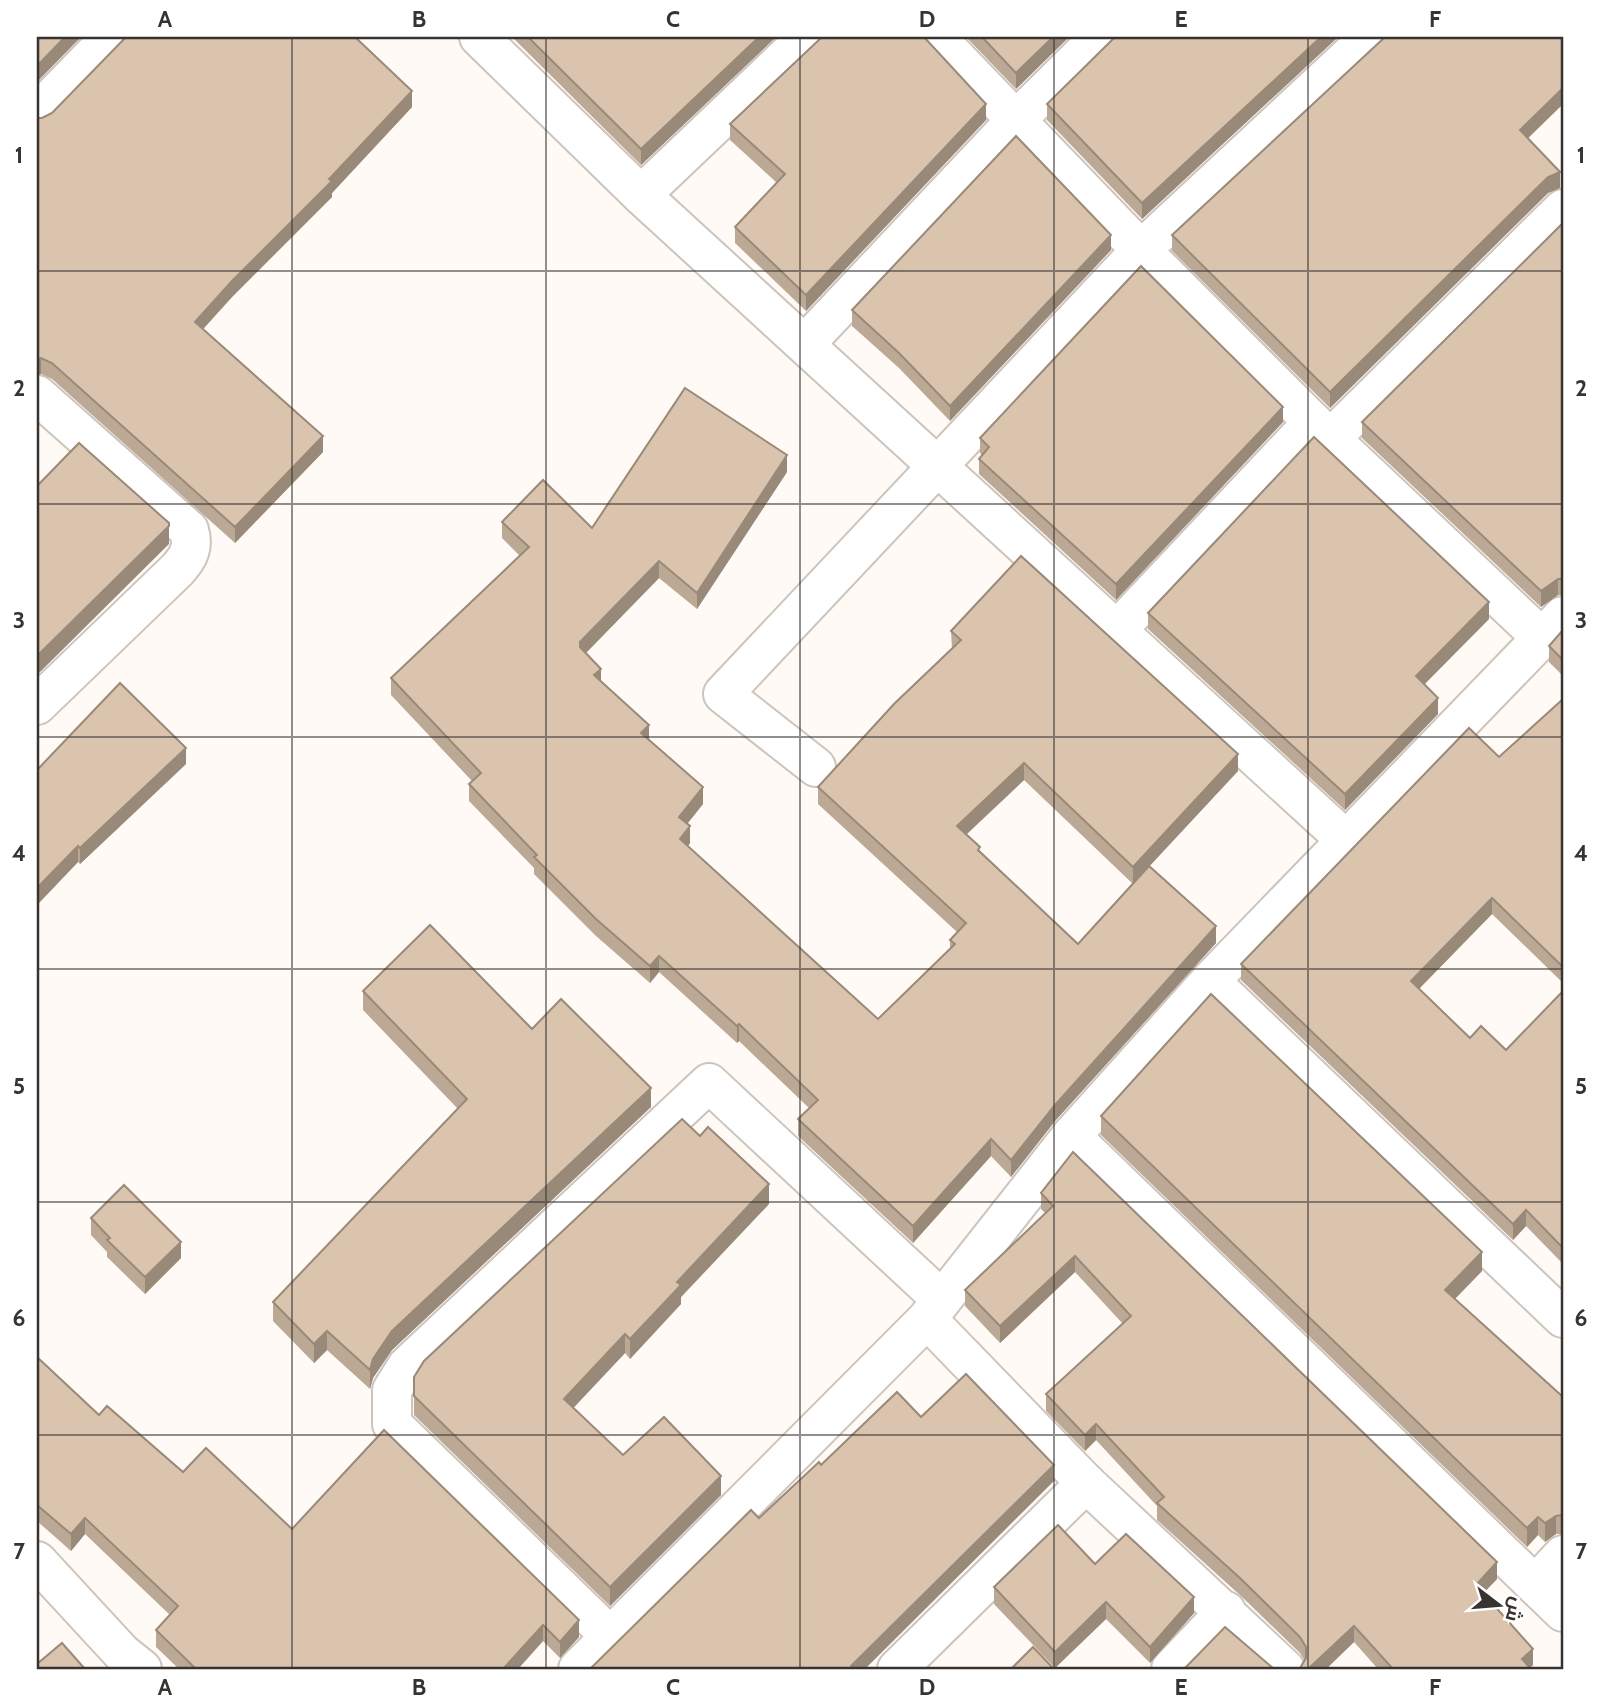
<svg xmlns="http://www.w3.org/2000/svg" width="1600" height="1706" font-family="Cabin,Cairo,sans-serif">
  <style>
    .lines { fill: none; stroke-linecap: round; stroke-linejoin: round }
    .minor-casing { stroke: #ccc4bd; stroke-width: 42 }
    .minor { stroke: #fff; stroke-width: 38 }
    .wall { fill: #bca995; fill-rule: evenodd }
    .shaded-wall { fill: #998979 }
    .building { fill: #dbc4ad; stroke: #998979; stroke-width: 2 }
    .grid { fill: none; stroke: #363330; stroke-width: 2; stroke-opacity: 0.55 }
    .neatline { fill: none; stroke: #363330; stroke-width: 2.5 }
    .grid-label { font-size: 23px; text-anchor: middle; font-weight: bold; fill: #363330 }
  </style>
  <rect width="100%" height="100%" fill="#fffaf5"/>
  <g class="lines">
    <defs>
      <g id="minor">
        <polyline points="479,37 641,195 1347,841"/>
        <polyline points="936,37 1141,250 1313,422 1542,638"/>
        <polyline points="37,113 111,37"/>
        <polyline points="641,195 807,37"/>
        <polyline points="805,344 1017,119 1100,37"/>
        <path d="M37,395L189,530C194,547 189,557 177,570L37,705"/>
        <polyline points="1330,439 1563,209"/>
        <polyline points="1117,630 1313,422"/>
        <polyline points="816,767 723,694 1141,250 1370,37"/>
        <polyline points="1210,981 1563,1318"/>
        <polyline points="1071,1136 1563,1612"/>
        <polyline points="927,1319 1086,1483 1285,1669"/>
        <polyline points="37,1561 122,1653 142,1669"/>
        <polyline points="1535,1585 1563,1555"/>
        <polyline points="609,1635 392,1424 392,1390 407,1366 709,1083 940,1298"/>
        <polyline points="578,1669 927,1319 1071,1136 1210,981 1563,616"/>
        <polyline points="897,1669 1086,1483"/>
        <polyline points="1171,1669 1226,1611"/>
      </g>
    </defs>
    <!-- minor casing -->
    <use href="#minor" class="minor-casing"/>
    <!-- minor -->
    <use href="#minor" class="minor"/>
  </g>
  <!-- wall -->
  <g class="wall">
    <polygon points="512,37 776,37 641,165"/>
    <polygon points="966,37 1069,37 1016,89"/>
    <polygon points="1338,37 1142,219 1047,120 1047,104"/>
    <polygon points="1563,37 1563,104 1528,138 1560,188 1548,193 1330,408 1172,251 1172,235"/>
    <polygon points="412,107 332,193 332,197 232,297 203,329 323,452 235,543 52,379 41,374 37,375 37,118"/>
    <polygon points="986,120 806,311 735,243 735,227 777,183 730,140 730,124"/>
    <polygon points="1563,223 1563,595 1558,595 1541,607 1362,438 1362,422"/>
    <polygon points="1111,250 950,421 899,368 852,326 852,310"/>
    <polygon points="1283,422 1116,600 979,474 979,459 982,455 980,453 980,438"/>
    <path d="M787,472L697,609L659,578L586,653L601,681L703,804L687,824L690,843L688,846L878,1019L950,949V940L957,932L818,804V787L952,649L951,631L1238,771L1149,866L1216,943L1055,1121L1011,1177L991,1156L913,1243L798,1136V1119L809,1108L739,1041L737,1043L659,972L650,983L596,936L534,874V868L469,801V784L472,781L391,695V678L520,556L502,538V522L592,528ZM1024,780L1133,884L1078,944L980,852L967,834Z"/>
    <polygon points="1148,613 1489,619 1424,684 1438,714 1345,810 1148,629"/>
    <polygon points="1563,630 1563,676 1549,662 1549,646"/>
    <polygon points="1563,699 1563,983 1492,914 1419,989 1470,1038 1506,1050 1563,991 1563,1264 1526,1226 1513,1240 1241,980 1241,964 1499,757"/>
    <polygon points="186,764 80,864 78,862 37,905 37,770"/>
    <polygon points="363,991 532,1029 651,1107 392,1350 373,1378 370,1389 327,1350 314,1363 273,1321 273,1302 458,1109 363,1010"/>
    <polygon points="1101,1116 1482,1271 1455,1299 1563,1397 1563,1534 1556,1534 1545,1542 1538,1535 1527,1547 1101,1135"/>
    <polygon points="1041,1193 1497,1579 1483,1593 1533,1665 1530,1668 1531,1669 1378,1669 1354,1642 1326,1669 1299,1669 1300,1668 1305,1661 1300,1653 1241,1596 1157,1520 1157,1506 1096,1440 1085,1451 1046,1411 1046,1394 1123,1324 1075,1272 1000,1343 965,1306 965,1290 1045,1213 1041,1209"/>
    <polygon points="769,1204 681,1297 681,1304 630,1359 625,1353 573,1408 623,1455 721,1495 610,1606 414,1415 414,1377"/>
    <polygon points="91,1218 181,1258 145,1294 107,1257 107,1252 91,1235"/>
    <polygon points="37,1357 99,1415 183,1472 292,1529 579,1637 560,1658 543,1641 518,1669 179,1669 156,1647 156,1630 170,1615 85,1534 71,1551 37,1521"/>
    <polygon points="1095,1564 1194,1613 1150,1663 1106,1619 1055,1668 994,1604 994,1587"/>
  </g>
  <!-- shaded-wall -->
  <g class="shaded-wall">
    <polygon points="65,37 81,37 37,82 37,66"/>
    <polygon points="759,37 776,37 641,165 641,149"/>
    <polygon points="1053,37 1069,37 1016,89 1016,73"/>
    <polygon points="1321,37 1338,37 1142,219 1142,203"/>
    <polygon points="1563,88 1563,104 1520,146 1520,130"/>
    <polygon points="412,91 412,107 332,193 332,197 232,297 195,338 195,322 232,281"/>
    <polygon points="986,104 986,120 806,311 806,295"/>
    <polygon points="1560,172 1560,188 1548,193 1330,408 1330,392 1548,177"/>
    <polygon points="1111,235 1111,250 950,421 950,406"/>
    <polygon points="41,358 41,374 37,375 37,359"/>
    <polygon points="1283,407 1283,422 1116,600 1116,584"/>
    <polygon points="323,436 323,452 235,543 235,527"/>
    <polygon points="787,455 787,472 697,609 697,593"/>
    <polygon points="169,523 169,544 37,675 37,656"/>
    <polygon points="659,561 659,578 580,659 580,642"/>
    <polygon points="1558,579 1558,595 1541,607 1541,591"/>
    <polygon points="1489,602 1489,619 1416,693 1416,676"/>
    <polygon points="601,669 601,686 594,675"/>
    <polygon points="1438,698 1438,714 1345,810 1345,794"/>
    <polygon points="649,725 649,742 641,733"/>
    <polygon points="186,748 186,764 80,864 80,848"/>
    <polygon points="1238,754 1238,771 1133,884 1133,867"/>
    <polygon points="1024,763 1024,780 957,843 957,826"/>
    <polygon points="703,787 703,804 679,834 679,817"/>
    <polygon points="690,826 690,843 680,856 680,839"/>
    <polygon points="78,846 78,862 37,905 37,888"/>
    <polygon points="1492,898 1492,914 1411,997 1411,981"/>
    <polygon points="1216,926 1216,943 1055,1121 1011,1177 1011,1160 1055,1105"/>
    <polygon points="659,956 659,972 650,983 650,966"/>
    <polygon points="739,1024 739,1041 737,1043 737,1026"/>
    <polygon points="651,1088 651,1107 392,1350 373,1378 370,1389 370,1370 373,1359 392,1331"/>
    <polygon points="991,1139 991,1156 913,1243 913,1226"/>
    <polygon points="769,1184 769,1204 681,1297 681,1304 630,1359 630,1339 677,1282"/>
    <polygon points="1526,1210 1526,1226 1513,1240 1513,1224"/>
    <polygon points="181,1242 181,1258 145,1294 145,1277"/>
    <polygon points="1482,1252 1482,1271 1445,1309 1445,1290"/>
    <polygon points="1075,1256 1075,1272 1000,1343 1000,1326"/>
    <polygon points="327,1331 327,1350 314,1363 314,1344"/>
    <polygon points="625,1334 625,1353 564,1418 564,1399"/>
    <polygon points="1096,1424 1096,1440 1085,1451 1085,1435"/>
    <polygon points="1054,1465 1054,1481 865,1669 851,1669 851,1666"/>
    <polygon points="721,1476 721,1495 610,1606 610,1587"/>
    <polygon points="1556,1516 1556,1534 1545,1542 1545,1523"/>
    <polygon points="1538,1517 1538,1535 1527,1547 1527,1528"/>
    <polygon points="85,1518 85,1534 71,1551 71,1534"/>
    <polygon points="1497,1562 1497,1579 1476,1601 1476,1585"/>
    <polygon points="1194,1597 1194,1613 1150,1663 1150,1647"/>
    <polygon points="1106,1602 1106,1619 1055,1668 1055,1652"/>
    <polygon points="579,1620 579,1637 560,1658 560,1642"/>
    <polygon points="543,1625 543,1641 518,1669 503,1669"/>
    <polygon points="1354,1626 1354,1642 1326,1669 1308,1669"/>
    <polygon points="1533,1649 1533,1665 1528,1669 1522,1659"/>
  </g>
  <!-- building -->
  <g class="building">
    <polygon points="37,37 65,37 37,66"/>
    <polygon points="126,37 355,37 412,91 329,179 332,181 232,281 195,322 323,436 235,527 52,363 41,358 37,359 37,118 42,118 52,113"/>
    <polygon points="528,37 759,37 641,149"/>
    <polygon points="822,37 924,37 986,104 806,295 735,227 785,174 730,124"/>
    <polygon points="982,37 1053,37 1016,73"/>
    <polygon points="1115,37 1321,37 1142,203 1047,104"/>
    <polygon points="1385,37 1563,37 1563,88 1520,130 1560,172 1548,177 1330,392 1172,235"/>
    <polygon points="1016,136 1111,235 950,406 899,353 852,310"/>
    <polygon points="1563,223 1563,579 1558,579 1541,591 1362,422"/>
    <polygon points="1141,266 1283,407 1116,584 979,459 989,447 980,438"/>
    <polygon points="685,388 787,455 697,593 659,561 580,642 580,647 601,669 594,675 649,725 641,733 703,787 679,817 690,826 680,839 878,1019 955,944 950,940 966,923 818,787 894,704 961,640 951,631 1021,556 1238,754 1133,867 1024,763 957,826 980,847 978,850 1078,944 1149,866 1216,926 1055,1105 1011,1160 991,1139 913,1226 798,1119 818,1100 739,1024 737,1026 659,956 650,966 596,919 534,857 537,855 469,784 481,773 391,678 529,547 502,522 543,480 592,528"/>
    <polygon points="1314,437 1489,602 1416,676 1438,698 1345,794 1148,613"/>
    <polygon points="79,443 169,523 169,526 37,656 37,482 39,484"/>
    <polygon points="1563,630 1563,660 1549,646"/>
    <polygon points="120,683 186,748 80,848 78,846 37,888 37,770"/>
    <polygon points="1563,699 1563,967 1492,898 1411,981 1470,1038 1481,1026 1506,1050 1563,991 1563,1248 1526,1210 1513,1224 1241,964 1469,728 1499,757"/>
    <polygon points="430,925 532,1029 561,999 651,1088 392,1331 373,1359 370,1370 327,1331 314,1344 273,1302 467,1099 363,991"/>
    <polygon points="1211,994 1482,1252 1445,1290 1563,1397 1563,1515 1556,1516 1545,1523 1538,1517 1527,1528 1101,1116"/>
    <polygon points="682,1119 700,1136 708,1127 769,1184 677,1282 681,1285 630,1339 625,1334 564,1399 623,1455 664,1417 721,1476 610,1587 414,1396 414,1377 424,1361"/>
    <polygon points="1073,1152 1497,1562 1476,1585 1533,1649 1522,1659 1531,1669 1393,1669 1354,1626 1308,1669 1299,1669 1300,1668 1306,1658 1306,1647 1300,1637 1241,1579 1157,1503 1164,1497 1096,1424 1085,1435 1046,1394 1131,1316 1075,1256 1000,1326 965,1290 1053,1206 1041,1193"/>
    <polygon points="124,1185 181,1242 145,1277 107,1240 110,1238 91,1218"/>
    <polygon points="37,1357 99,1415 107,1406 183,1472 206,1448 292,1529 384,1430 579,1620 560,1642 543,1625 503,1669 196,1669 156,1630 178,1606 85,1518 71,1534 37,1505"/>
    <polygon points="966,1374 1054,1465 851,1666 854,1669 590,1669 751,1510 759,1518 819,1462 821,1465 897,1392 921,1417"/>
    <polygon points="1058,1525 1095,1564 1126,1534 1194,1597 1150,1647 1106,1602 1055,1652 994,1587"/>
    <polygon points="1225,1627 1274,1669 1184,1669"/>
    <polygon points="62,1643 85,1669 37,1669 37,1664"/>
    <polygon points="1033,1647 1054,1669 1011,1669"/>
  </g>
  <!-- grid -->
  <path class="grid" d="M292,37V1669M546,37V1669M800,37V1669M1054,37V1669M1308,37V1669M37,271H1563M37,504H1563M37,737H1563M37,969H1563M37,1202H1563M37,1435H1563"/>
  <!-- border -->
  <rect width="1600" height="1706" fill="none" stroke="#ffffff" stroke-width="77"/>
  <!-- north arrow -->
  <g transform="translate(1499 1605) rotate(106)" stroke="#ffffff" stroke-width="5" paint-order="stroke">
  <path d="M0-5L12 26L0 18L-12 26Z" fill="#363330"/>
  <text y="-10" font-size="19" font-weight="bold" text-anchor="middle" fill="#363330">ش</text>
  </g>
  <rect x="38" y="38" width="1524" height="1630" class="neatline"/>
  <g class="grid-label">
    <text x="165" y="27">A</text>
    <text x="419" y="27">B</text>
    <text x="673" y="27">C</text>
    <text x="927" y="27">D</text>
    <text x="1181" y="27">E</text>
    <text x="1435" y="27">F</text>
    <text x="19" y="163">1</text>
    <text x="1581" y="163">1</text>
    <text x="19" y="396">2</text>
    <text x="1581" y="396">2</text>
    <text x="19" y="628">3</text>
    <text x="1581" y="628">3</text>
    <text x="19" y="861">4</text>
    <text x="1581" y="861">4</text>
    <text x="19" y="1094">5</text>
    <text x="1581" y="1094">5</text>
    <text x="19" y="1326">6</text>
    <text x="1581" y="1326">6</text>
    <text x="19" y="1559">7</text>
    <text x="1581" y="1559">7</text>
    <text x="165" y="1695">A</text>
    <text x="419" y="1695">B</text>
    <text x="673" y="1695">C</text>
    <text x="927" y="1695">D</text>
    <text x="1181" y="1695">E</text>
    <text x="1435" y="1695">F</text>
  </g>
</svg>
